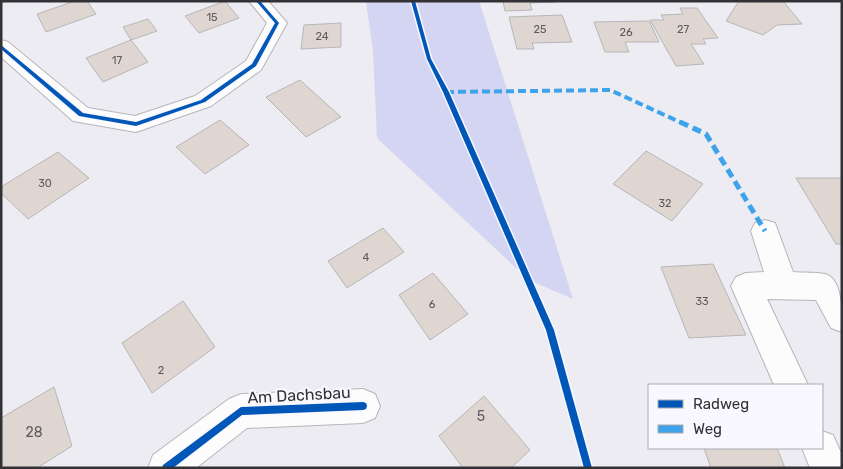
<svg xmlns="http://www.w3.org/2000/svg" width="843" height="469" font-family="Rubik,sans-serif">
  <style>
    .green { fill: #d4d4f3 }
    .building { fill: #dfd6d2; stroke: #b7b6b7 }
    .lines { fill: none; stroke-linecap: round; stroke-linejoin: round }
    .minor-casing { stroke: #b6b6ba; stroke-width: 2 }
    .minor { fill: #fcfcfd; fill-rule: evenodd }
    .quiet-far1 { stroke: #3ea3eb; stroke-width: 4; stroke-dasharray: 8 4; stroke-linecap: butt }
    .quiet { stroke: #3ea3eb; stroke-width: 5; stroke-dasharray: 9 5; stroke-linecap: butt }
    .cycleway-casing { stroke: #f8f8fe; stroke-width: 3 }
    .cycleway { fill: #0057b8; fill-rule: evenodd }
    .labels { text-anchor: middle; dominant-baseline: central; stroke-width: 4.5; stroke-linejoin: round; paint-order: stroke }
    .number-label { font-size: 11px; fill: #5d5b5d }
    .near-number-label { font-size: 14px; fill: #5d5b5d }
    .near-street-label { font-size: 16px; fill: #323236; stroke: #f8f8fe }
  </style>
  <rect width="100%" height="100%" fill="#ececf2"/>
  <!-- green -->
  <polygon class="green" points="366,1 479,1 573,299 529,280 377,138 373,51"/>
  <!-- building -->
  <g class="building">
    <polygon points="75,1 87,1 96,14 46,32 37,14"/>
    <polygon points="225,1 239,18 199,33 185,16"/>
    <polygon points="503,1 555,1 556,2 530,3 532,10 505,11"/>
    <polygon points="739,1 783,1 802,24 777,25 763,35 726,21"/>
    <polygon points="680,8 697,8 718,38 703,39 706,44 691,44 704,64 676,66 650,20 664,20 661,15 683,14"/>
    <polygon points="562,15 572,42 532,43 534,49 517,49 509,17"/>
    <polygon points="148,19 157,31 131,40 123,27"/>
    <polygon points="649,21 659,42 625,42 629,52 605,52 594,22"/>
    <polygon points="341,23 341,47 301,49 304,25"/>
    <polygon points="131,40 148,62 103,82 86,58"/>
    <polygon points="300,80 341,117 306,137 266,97"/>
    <polygon points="220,120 249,145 205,174 176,147"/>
    <polygon points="646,151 703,184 672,221 613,184"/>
    <polygon points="58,152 89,178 28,219 1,193 1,187"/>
    <polygon points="796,178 842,178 842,244 836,244"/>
    <polygon points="383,228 404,252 347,288 328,261"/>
    <polygon points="713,264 746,335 689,338 661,267"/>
    <polygon points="433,273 468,314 430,340 399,295"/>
    <polygon points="183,301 215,347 152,393 122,343"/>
    <polygon points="54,387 72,446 37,468 1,468 1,418"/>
    <polygon points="484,396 530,450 511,468 463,468 439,436"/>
    <polygon points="704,448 777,448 785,468 711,468"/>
  </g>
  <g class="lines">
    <defs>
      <g id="minor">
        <polygon points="249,1 268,1 287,23 261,70 211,106 136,132 73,121 1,57 1,40 8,42 88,108 135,116 195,96 246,61 267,23"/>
        <path d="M765,220L775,223L793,272C803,273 815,272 825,274C843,279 842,314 842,332L831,328L816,300L767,299L808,385H774L731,286L736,277L746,273L764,272L751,231L755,223Z"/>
        <polygon points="363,389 375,394 380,406 375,418 363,423 247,428 196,468 148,468 153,455 229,399 241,394"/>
        <polygon points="822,431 833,435 842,455 842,468 810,468 802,448 822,448"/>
      </g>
    </defs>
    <!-- minor casing -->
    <use href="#minor" class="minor-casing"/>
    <!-- minor -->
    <use href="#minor" class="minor"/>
    <!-- quiet-far1 -->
    <polyline class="quiet-far1" points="446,92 610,90 682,123"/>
    <!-- quiet -->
    <polyline class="quiet" points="680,122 706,134 765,231"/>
    <defs>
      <g id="cycleway">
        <polygon points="256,1 260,1 279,23 256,66 205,102 136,126 79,116 1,49 1,45 83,113 136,122 201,100 252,64 275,23"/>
        <polygon points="411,1 415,1 431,59 449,92 554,330 592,468 584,468 546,330 443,92 427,59"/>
        <polygon points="363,402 366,403 367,406 366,409 363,410 242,415 173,468 162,468 163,465 241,407"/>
      </g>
    </defs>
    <!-- cycleway casing -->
    <use href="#cycleway" class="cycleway-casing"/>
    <!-- cycleway -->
    <use href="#cycleway" class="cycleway"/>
  </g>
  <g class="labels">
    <!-- number labels -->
    <g class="number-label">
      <text x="212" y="17">15</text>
      <text x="540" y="29">25</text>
      <text x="683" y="29">27</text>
      <text x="626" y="32">26</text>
      <text x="322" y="36">24</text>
      <text x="117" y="60">17</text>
      <text x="45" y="183">30</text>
      <text x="665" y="203">32</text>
      <text x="366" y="257">4</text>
      <text x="702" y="301">33</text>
      <text x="432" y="304">6</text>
      <text x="161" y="370">2</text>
    </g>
    <!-- near-number labels -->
    <g class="near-number-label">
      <text x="481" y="416">5</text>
      <text x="34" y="432">28</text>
    </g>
    <!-- near-street labels -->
    <g class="near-street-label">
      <text transform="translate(299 395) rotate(-3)">Am Dachsbau</text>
    </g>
  </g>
  <!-- border -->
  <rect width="843" height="469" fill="none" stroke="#323236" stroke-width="5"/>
  <!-- legend -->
  <rect x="648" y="384" width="175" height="65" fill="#f8f8fe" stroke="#a9a9ae"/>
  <rect x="658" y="400" width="25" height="8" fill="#0057b8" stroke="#a9a9ae"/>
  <text x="693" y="409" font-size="15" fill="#323236">Radweg</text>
  <rect x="658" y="425" width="25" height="8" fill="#3ea3eb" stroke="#a9a9ae"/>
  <text x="693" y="434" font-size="15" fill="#323236">Weg</text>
</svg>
